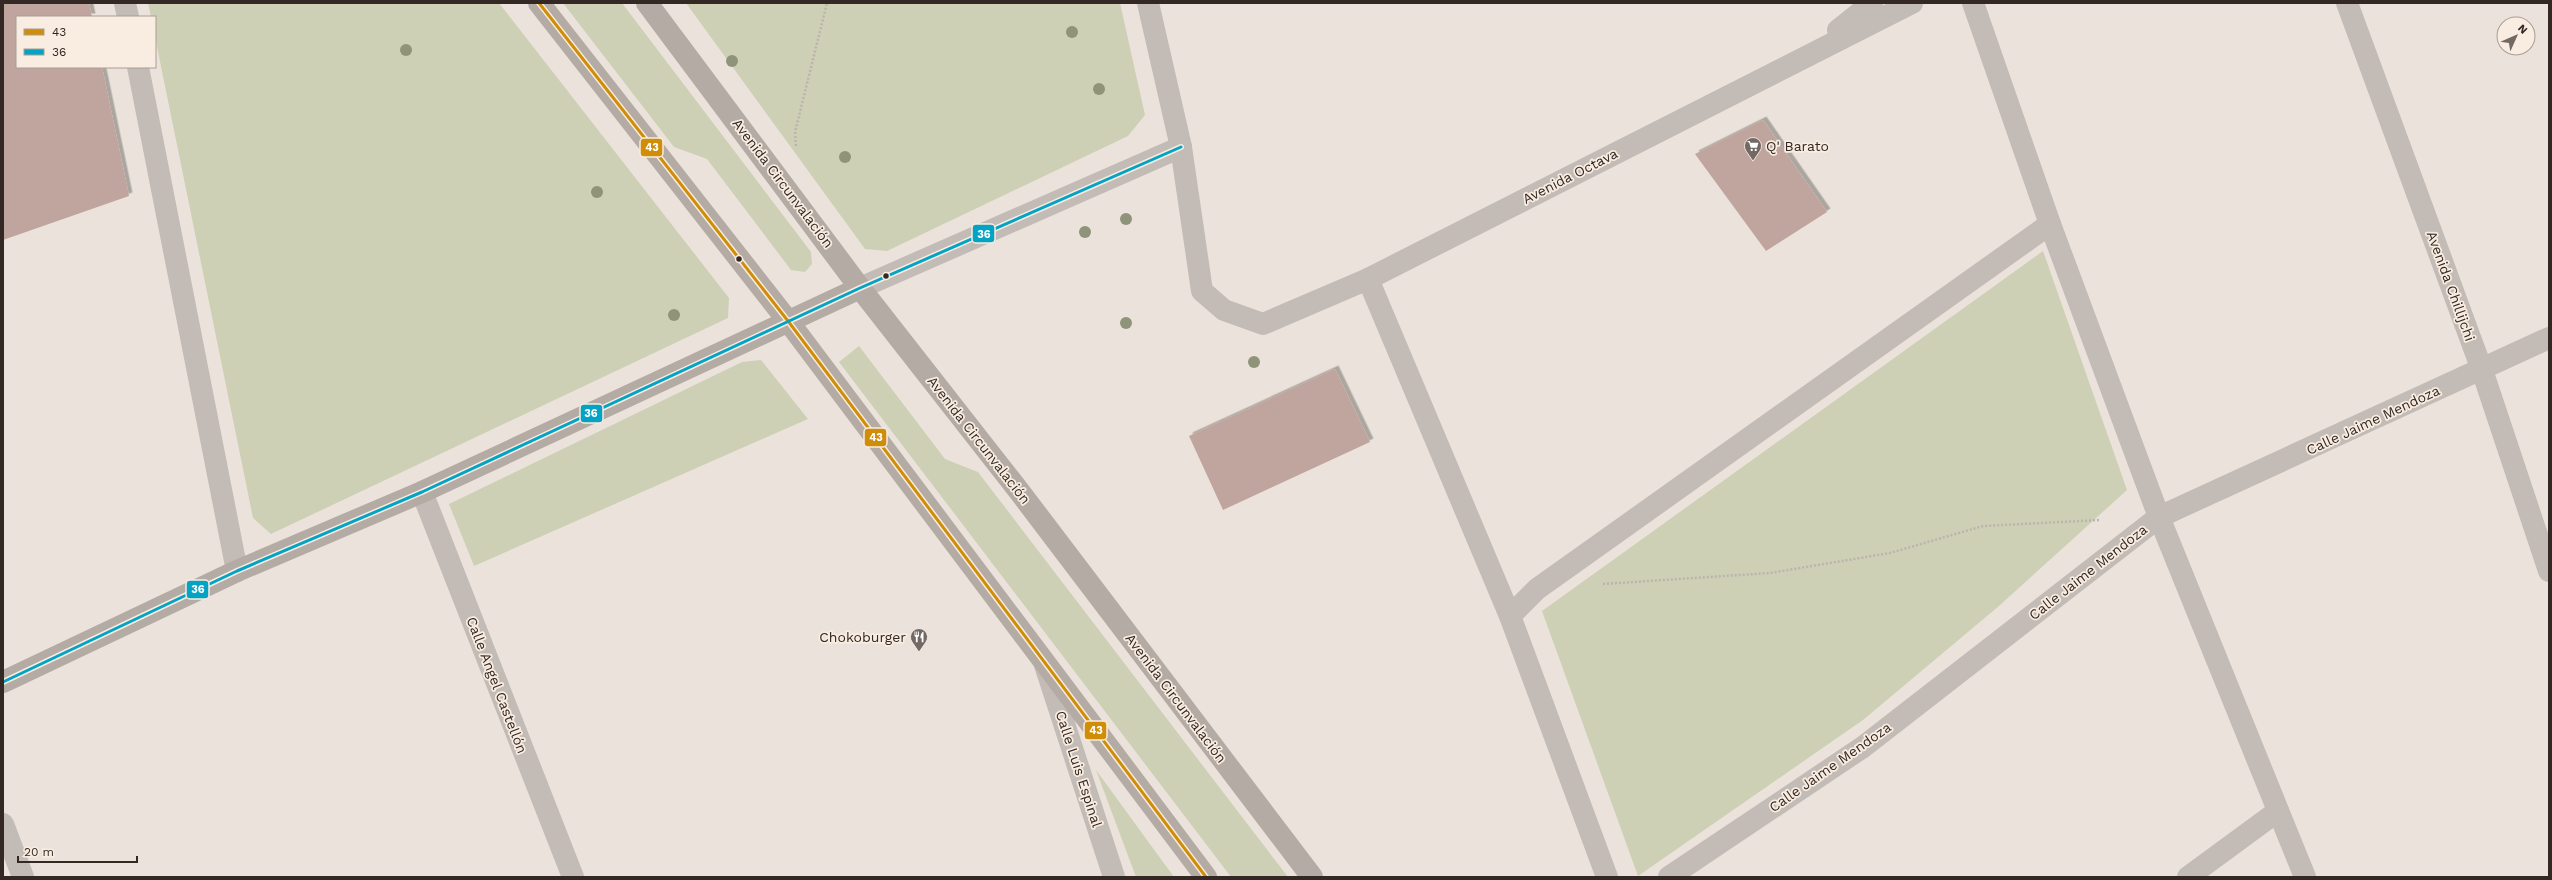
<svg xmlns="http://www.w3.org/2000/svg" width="2552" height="880" font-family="'Work Sans',sans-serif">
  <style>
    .green { fill: #cdd0b5 }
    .building { fill: #bfa59d; filter: url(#shadow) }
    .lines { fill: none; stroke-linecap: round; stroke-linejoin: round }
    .path { stroke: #bcb3ae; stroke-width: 2.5; stroke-dasharray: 2 2; stroke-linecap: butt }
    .minor { stroke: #c3bbb6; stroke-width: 22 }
    .secondary { stroke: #b4aba5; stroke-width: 22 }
    .bus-1-casing { stroke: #f9ede1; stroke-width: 6 }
    .bus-2-casing { stroke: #f9ede1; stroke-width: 6 }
    .bus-1 { stroke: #d08d07; stroke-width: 3 }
    .bus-2 { stroke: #03a3c6; stroke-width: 3 }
    .tree { fill: #8f9379 }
    .bus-dot { fill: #332824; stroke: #f9ede1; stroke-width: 1.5 }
    .labels { text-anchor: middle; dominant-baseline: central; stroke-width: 3.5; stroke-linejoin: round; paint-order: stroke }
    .poi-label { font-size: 14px; fill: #332824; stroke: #f9ede1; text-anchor: start }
    .street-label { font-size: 14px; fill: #332824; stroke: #f9ede1 }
    .line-badge { stroke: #f9ede1; stroke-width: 1.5 }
    .badge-label { font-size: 11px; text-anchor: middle; font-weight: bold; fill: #fff }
  </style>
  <defs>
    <filter id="shadow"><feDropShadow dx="3.5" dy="-3.5" stdDeviation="0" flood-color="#0004"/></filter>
  </defs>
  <rect width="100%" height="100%" fill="#ebe3db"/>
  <!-- green -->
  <g class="green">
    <polygon points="148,3 499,3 729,298 728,318 271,534 253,518 155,37 155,17 151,17"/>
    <polygon points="563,3 622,3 811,252 812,264 805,272 791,270 707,159 674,147"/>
    <polygon points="686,3 1120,3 1145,115 1128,136 887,251 865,249"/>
    <polygon points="2043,251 2127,490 1999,606 1863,720 1638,876 1542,611"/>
    <polygon points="859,346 945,459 978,472 1288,877 1231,877 839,362"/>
    <polygon points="761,360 808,419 474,566 449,504 742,362"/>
    <polygon points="1096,770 1174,877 1136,877"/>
  </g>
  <!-- building -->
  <g class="building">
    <polygon points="3,3 89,3 92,17 17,17 17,67 102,67 129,196 3,240"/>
    <polygon points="1763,120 1827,212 1766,251 1695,154"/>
    <polygon points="1335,369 1370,442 1223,510 1189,436"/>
  </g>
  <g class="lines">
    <!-- path -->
    <g class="path">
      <polyline points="796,146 795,132 827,3"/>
      <polyline points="1603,584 1770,573 1890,553 1983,526 2100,520"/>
    </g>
    <!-- minor -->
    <g class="minor">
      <polyline points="125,3 128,17"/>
      <polyline points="1148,3 1181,147 1202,291 1224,310 1263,324 1368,279 1912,3"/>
      <polyline points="1973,3 2050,224 2159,517 2305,877"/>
      <polyline points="2347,3 2482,370 2549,571"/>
      <polyline points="1838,30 1872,3"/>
      <polyline points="138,67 237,571"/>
      <polyline points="1368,279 1510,616 1607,877"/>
      <polyline points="860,288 1181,147"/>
      <polyline points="422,492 573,877"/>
      <polyline points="1510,616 1537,589 2050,224"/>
      <polyline points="1045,665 1114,877"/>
      <polyline points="3,824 23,877"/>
      <polyline points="1669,877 1863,747 2159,517 2549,338"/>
      <polyline points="2188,877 2278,811"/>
    </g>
    <!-- secondary -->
    <g class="secondary">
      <polyline points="539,3 788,321 1206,877"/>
      <polyline points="647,3 860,288 1019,491 1312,877"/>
      <polyline points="3,682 237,571 422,492 860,288"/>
    </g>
    <defs>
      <polyline id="bus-1" points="539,3 788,321 1206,877"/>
      <polyline id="bus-2" points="3,682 237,571 422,492 860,288 1181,147"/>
    </defs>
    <!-- bus-1 casing -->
    <use href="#bus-1" class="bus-1-casing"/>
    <!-- bus-2 casing -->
    <use href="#bus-2" class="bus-2-casing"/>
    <!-- bus-1 -->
    <use href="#bus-1" class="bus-1"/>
    <!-- bus-2 -->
    <use href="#bus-2" class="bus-2"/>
  </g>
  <!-- trees -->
  <g class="tree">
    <circle cx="1072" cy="32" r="6"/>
    <circle cx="406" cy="50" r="6"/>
    <circle cx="732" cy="61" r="6"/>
    <circle cx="1099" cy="89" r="6"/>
    <circle cx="845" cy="157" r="6"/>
    <circle cx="597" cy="192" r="6"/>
    <circle cx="1126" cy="219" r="6"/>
    <circle cx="1085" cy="232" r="6"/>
    <circle cx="674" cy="315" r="6"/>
    <circle cx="1126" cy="323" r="6"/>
    <circle cx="1254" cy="362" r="6"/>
  </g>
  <!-- icons -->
  <defs>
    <symbol id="supermarket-pin" viewBox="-11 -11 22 30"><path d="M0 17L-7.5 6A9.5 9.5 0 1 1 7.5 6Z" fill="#736964" stroke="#f9ede1"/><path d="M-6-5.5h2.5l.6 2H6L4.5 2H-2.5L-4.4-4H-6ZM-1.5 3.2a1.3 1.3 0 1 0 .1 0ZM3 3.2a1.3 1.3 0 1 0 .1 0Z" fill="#fff"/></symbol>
    <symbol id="restaurant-pin" viewBox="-11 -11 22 30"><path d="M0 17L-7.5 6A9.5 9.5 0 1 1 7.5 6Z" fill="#736964" stroke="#f9ede1"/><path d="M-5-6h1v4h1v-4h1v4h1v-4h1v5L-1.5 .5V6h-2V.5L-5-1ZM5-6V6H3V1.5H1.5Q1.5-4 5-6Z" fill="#fff"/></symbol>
  </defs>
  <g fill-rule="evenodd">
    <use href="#supermarket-pin" x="1743" y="136" width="20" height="27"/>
    <use href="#restaurant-pin" x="909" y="627" width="20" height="27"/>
  </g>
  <!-- markers -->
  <g class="bus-dot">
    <circle cx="739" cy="259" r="3.5"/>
    <circle cx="886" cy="276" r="3.5"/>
  </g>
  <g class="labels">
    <!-- poi labels -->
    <g class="poi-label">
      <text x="1766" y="146">Q' Barato</text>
      <text x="906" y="637" text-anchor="end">Chokoburger</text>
    </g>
    <!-- street labels -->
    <g class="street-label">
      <text transform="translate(1570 176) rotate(-27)">Avenida Octava</text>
      <text transform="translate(783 183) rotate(53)">Avenida Circunvalación</text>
      <text transform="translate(2451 286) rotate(70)">Avenida Chillijchi</text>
      <text transform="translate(2373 420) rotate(-25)">Calle Jaime Mendoza</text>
      <text transform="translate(979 440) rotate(52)">Avenida Circunvalación</text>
      <text transform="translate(2088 572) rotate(-38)">Calle Jaime Mendoza</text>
      <text transform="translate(497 685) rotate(69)">Calle Angel Castellón</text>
      <text transform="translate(1176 698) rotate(53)">Avenida Circunvalación</text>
      <text transform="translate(1830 767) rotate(-35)">Calle Jaime Mendoza</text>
      <text transform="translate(1079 769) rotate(72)">Calle Luis Espinal</text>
    </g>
  </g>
  <g class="line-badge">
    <rect x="640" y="138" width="23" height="19" rx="4" fill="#d08d07"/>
    <rect x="972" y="224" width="23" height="19" rx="4" fill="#03a3c6"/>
    <rect x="580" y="404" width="23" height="19" rx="4" fill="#03a3c6"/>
    <rect x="864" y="428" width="23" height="19" rx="4" fill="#d08d07"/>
    <rect x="186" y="580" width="23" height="19" rx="4" fill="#03a3c6"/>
    <rect x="1084" y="721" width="23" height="19" rx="4" fill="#d08d07"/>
  </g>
  <g class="badge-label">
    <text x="652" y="151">43</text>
    <text x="984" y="238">36</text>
    <text x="591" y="417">36</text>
    <text x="876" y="441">43</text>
    <text x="198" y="593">36</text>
    <text x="1096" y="734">43</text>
  </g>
  <!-- border -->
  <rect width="2552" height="880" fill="none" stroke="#332824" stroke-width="8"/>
  <!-- legend -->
  <rect x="16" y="16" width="140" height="52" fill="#f9ede1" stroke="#aa9e95"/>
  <rect x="24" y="29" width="20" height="6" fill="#d08d07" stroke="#aa9e95"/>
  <text x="52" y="36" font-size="12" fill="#332824">43</text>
  <rect x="24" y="49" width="20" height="6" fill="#03a3c6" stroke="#aa9e95"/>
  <text x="52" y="56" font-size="12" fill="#332824">36</text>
  <!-- north arrow -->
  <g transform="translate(2516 36) rotate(45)"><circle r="19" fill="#f9ede1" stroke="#aa9e95"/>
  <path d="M0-3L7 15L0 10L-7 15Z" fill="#736964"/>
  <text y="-6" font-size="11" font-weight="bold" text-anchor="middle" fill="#332824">N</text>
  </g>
  <!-- scale -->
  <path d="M18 856v6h119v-6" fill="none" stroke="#332824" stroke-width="2"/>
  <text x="24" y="856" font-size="12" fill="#332824" stroke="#f9ede1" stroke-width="3" paint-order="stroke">20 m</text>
</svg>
